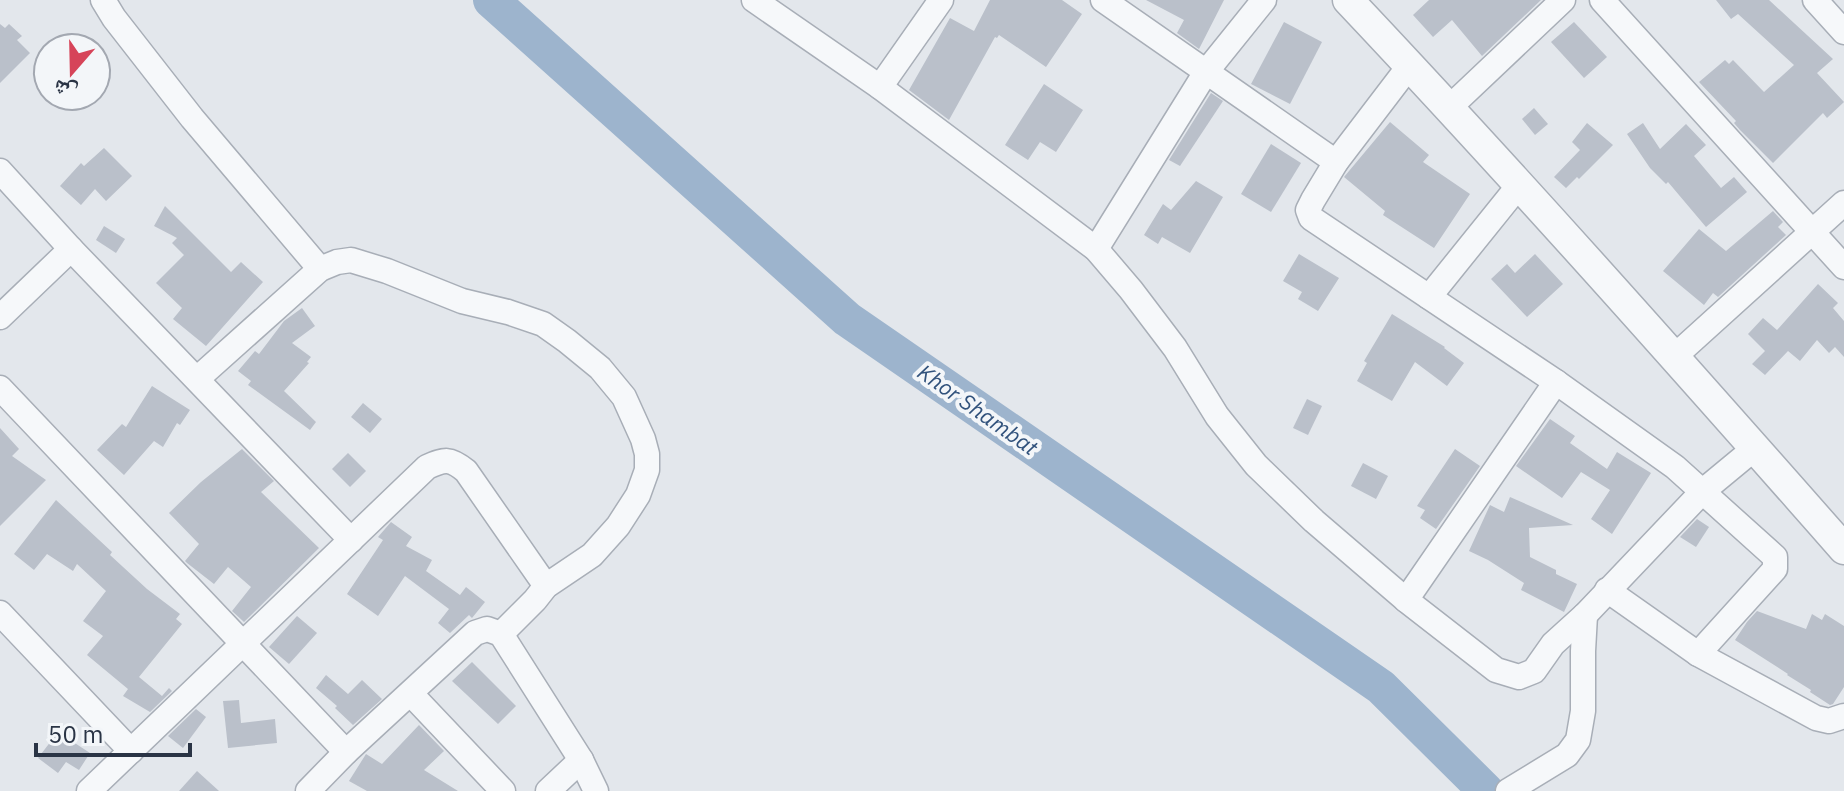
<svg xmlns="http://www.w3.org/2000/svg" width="1844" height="791" font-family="'IBM Plex Sans','Noto Naskh Arabic',sans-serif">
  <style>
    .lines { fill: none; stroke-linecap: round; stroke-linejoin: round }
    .river { stroke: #9db4cd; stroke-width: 36 }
    .building { fill: #bac0ca }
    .minor-casing { stroke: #a8aeb7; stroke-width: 27 }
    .tertiary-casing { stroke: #a8aeb7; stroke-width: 33 }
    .minor { stroke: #f6f8fa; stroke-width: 24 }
    .tertiary { stroke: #f6f8fa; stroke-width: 30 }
    .labels { text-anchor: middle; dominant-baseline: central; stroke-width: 8; stroke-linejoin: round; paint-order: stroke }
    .water-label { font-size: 22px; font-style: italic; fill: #31527c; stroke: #f3f6f9 }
  </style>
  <rect width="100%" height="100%" fill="#e3e7ec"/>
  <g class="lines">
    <!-- river -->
    <polyline class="river" points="491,0 847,319 1381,687 1486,791"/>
  </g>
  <!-- building -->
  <g class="building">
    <polygon points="990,0 1062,0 1082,14 1046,67 999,35 997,38 995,37 949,120 909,90 950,18 974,31"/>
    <polygon points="1146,0 1224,0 1199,49 1177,33 1184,20"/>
    <polygon points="1429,0 1541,0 1482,56 1452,20 1433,37 1413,15"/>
    <polygon points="1716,0 1769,0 1833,59 1817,73 1844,102 1827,118 1823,113 1773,163 1740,130 1734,123 1736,121 1699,82 1725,60 1729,64 1733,60 1764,92 1794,65 1738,14 1731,19"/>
    <polygon points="1284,22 1322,42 1290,104 1251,84"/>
    <polygon points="1574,22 1607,57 1584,78 1551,42"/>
    <polygon points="0,24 5,28 9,24 22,36 17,40 30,53 0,83"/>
    <polygon points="1044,84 1083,110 1056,152 1040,142 1028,160 1005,145"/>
    <polygon points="1211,93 1223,101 1180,166 1169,160"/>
    <polygon points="1534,108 1548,124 1535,135 1522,119"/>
    <polygon points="1390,122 1429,155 1423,162 1470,194 1434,248 1383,215 1385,211 1344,177"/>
    <polygon points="1587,123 1613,145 1579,179 1577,177 1566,188 1554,177 1580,150 1572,142"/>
    <polygon points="1643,123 1660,149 1686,124 1706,145 1694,156 1721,188 1734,177 1747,192 1706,227 1668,182 1666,184 1650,168 1627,134"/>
    <polygon points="1271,144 1301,163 1271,212 1241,194"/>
    <polygon points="104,148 132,176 106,201 95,189 81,205 60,186 81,163 84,166"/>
    <polygon points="1196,181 1223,197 1190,253 1162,237 1158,244 1144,235 1163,204 1171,210"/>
    <polygon points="165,206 231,272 241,262 263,282 206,346 173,319 182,308 156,283 184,255 172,243 177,238 154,226"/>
    <polygon points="1773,211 1783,222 1778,227 1786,235 1718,297 1713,293 1704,305 1663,271 1699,229 1726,251"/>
    <polygon points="104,226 125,239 116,253 96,240"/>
    <polygon points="1299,254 1339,278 1318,311 1298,299 1302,292 1283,281"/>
    <polygon points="1535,254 1563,284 1527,317 1491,279 1507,264 1515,273"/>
    <polygon points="1818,284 1838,303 1833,308 1844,321 1844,357 1835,347 1829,353 1817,340 1800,361 1788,351 1765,375 1752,364 1765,351 1748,334 1763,318 1777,330"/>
    <polygon points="302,308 315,326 292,343 311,357 307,362 309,363 284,391 316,422 310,430 248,385 251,381 238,371 255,351 259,354 284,321"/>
    <polygon points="1392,314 1445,347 1444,348 1464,363 1447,386 1415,362 1392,401 1357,381 1367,363 1364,361"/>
    <polygon points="152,386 190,410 180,425 177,423 163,447 154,441 124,475 97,450 122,424 126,427"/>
    <polygon points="1307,399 1322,406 1308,435 1293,428"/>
    <polygon points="363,403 382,419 370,433 351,417"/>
    <polygon points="1550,419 1575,436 1570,443 1607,469 1617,452 1651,473 1612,534 1591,519 1610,490 1581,472 1562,498 1516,466"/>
    <polygon points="0,428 19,449 12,456 46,480 0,526"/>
    <polygon points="242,449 274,481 261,492 319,548 244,622 232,611 251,587 228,567 214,584 187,563 185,561 199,544 169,513 201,482"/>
    <polygon points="1455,449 1480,466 1436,529 1420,518 1425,510 1417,506"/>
    <polygon points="348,453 366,471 350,487 332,469"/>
    <polygon points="1363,463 1388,476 1376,499 1351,486"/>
    <polygon points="1510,497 1573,525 1529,528 1530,557 1556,570 1556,574 1577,584 1564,612 1521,590 1524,583 1488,560 1469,551 1490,505 1504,512"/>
    <polygon points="56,500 112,552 110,555 147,589 180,614 176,619 182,624 139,677 162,696 169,688 172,691 150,712 123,696 128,689 87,655 103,636 83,621 106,591 77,564 73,571 47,554 34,570 14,554"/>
    <polygon points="1697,519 1709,527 1696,547 1680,537"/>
    <polygon points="391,522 412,537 406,546 432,560 426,571 460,595 466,587 485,602 472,618 469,615 450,633 438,623 449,609 405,576 378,616 347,594 383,540 378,537"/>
    <polygon points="1757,611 1806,629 1812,614 1822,620 1825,614 1844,626 1844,687 1833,704 1830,705 1810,692 1811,690 1787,675 1788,674 1735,640 1747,622"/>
    <polygon points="297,616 317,633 289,664 269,647"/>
    <polygon points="472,662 516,706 498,724 452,681"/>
    <polygon points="326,675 348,694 362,680 382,699 353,725 335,708 337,706 316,688"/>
    <polygon points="239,700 241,723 275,719 277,743 228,748 223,701"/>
    <polygon points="196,709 206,717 183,748 168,736"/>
    <polygon points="419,725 444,751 424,770 458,791 367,791 349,781 366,754 382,764"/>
    <polygon points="58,732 90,753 79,770 66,762 58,773 38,758"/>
    <polygon points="197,771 219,791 179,791"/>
  </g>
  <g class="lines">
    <defs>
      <g id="minor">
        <polyline points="103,0 114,18 192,118 320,269"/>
        <polyline points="754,0 880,87 1096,249 1131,290 1175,348 1217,416 1256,465 1314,521 1406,600 1496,670 1519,677 1534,671 1553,644 1585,615 1703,491 1755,448"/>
        <polyline points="1103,0 1336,162"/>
        <polyline points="1602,0 1844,267"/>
        <polyline points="1815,0 1844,32"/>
        <polyline points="1410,65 1336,162 1313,200 1308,210 1311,218 1556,382 1675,467 1775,557 1775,569 1698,654"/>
        <polyline points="880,87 941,0"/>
        <polyline points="1450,107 1563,0"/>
        <polyline points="0,171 71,249 351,540"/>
        <polyline points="1096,249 1206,72 1264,0"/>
        <polyline points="1429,297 1520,184"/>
        <polyline points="0,317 71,249"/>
        <polyline points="1675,356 1844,203"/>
        <polyline points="197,379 320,269 337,262 351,260 387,271 462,301 508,312 543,324 567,341 600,368 624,397 643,439 647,454 647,470 638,495 618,526 592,555 546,586 535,600 501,634"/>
        <polyline points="0,388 346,752"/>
        <polyline points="1607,590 1698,654 1816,718 1829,721 1844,716"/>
        <polyline points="1406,600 1556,382"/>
        <polyline points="0,613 131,751"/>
        <polyline points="411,694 503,791"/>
        <path d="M89,791L427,467C445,459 450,458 466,471L546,586"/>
        <polyline points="308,791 346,752 475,633 487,629 501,634 581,760 596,791"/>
        <polyline points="548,791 581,760"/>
        <polyline points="1508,791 1567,755 1578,740 1583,711 1583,651 1585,615"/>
      </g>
      <path id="tertiary" d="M1348,0C1517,179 1681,364 1844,549"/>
    </defs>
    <!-- minor casing -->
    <use href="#minor" class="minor-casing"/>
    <!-- tertiary casing -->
    <use href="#tertiary" class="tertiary-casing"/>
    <!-- minor -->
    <use href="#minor" class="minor"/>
    <!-- tertiary -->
    <use href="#tertiary" class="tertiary"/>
  </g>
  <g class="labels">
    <!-- water labels -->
    <g class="water-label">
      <text transform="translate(978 409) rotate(35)">Khor Shambat</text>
    </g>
  </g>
  <!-- north arrow -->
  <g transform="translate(72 72) rotate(200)"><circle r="38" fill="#f3f6f9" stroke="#a3a8b1" stroke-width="2"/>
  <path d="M0-6L14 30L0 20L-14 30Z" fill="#d64459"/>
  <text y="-12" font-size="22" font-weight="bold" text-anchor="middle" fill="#2a3445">ش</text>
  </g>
  <!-- scale -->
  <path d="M36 743v12h154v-12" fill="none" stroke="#2a3445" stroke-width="4"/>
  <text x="48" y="743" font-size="24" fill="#2a3445" stroke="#f3f6f9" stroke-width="6" paint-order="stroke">50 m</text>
</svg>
